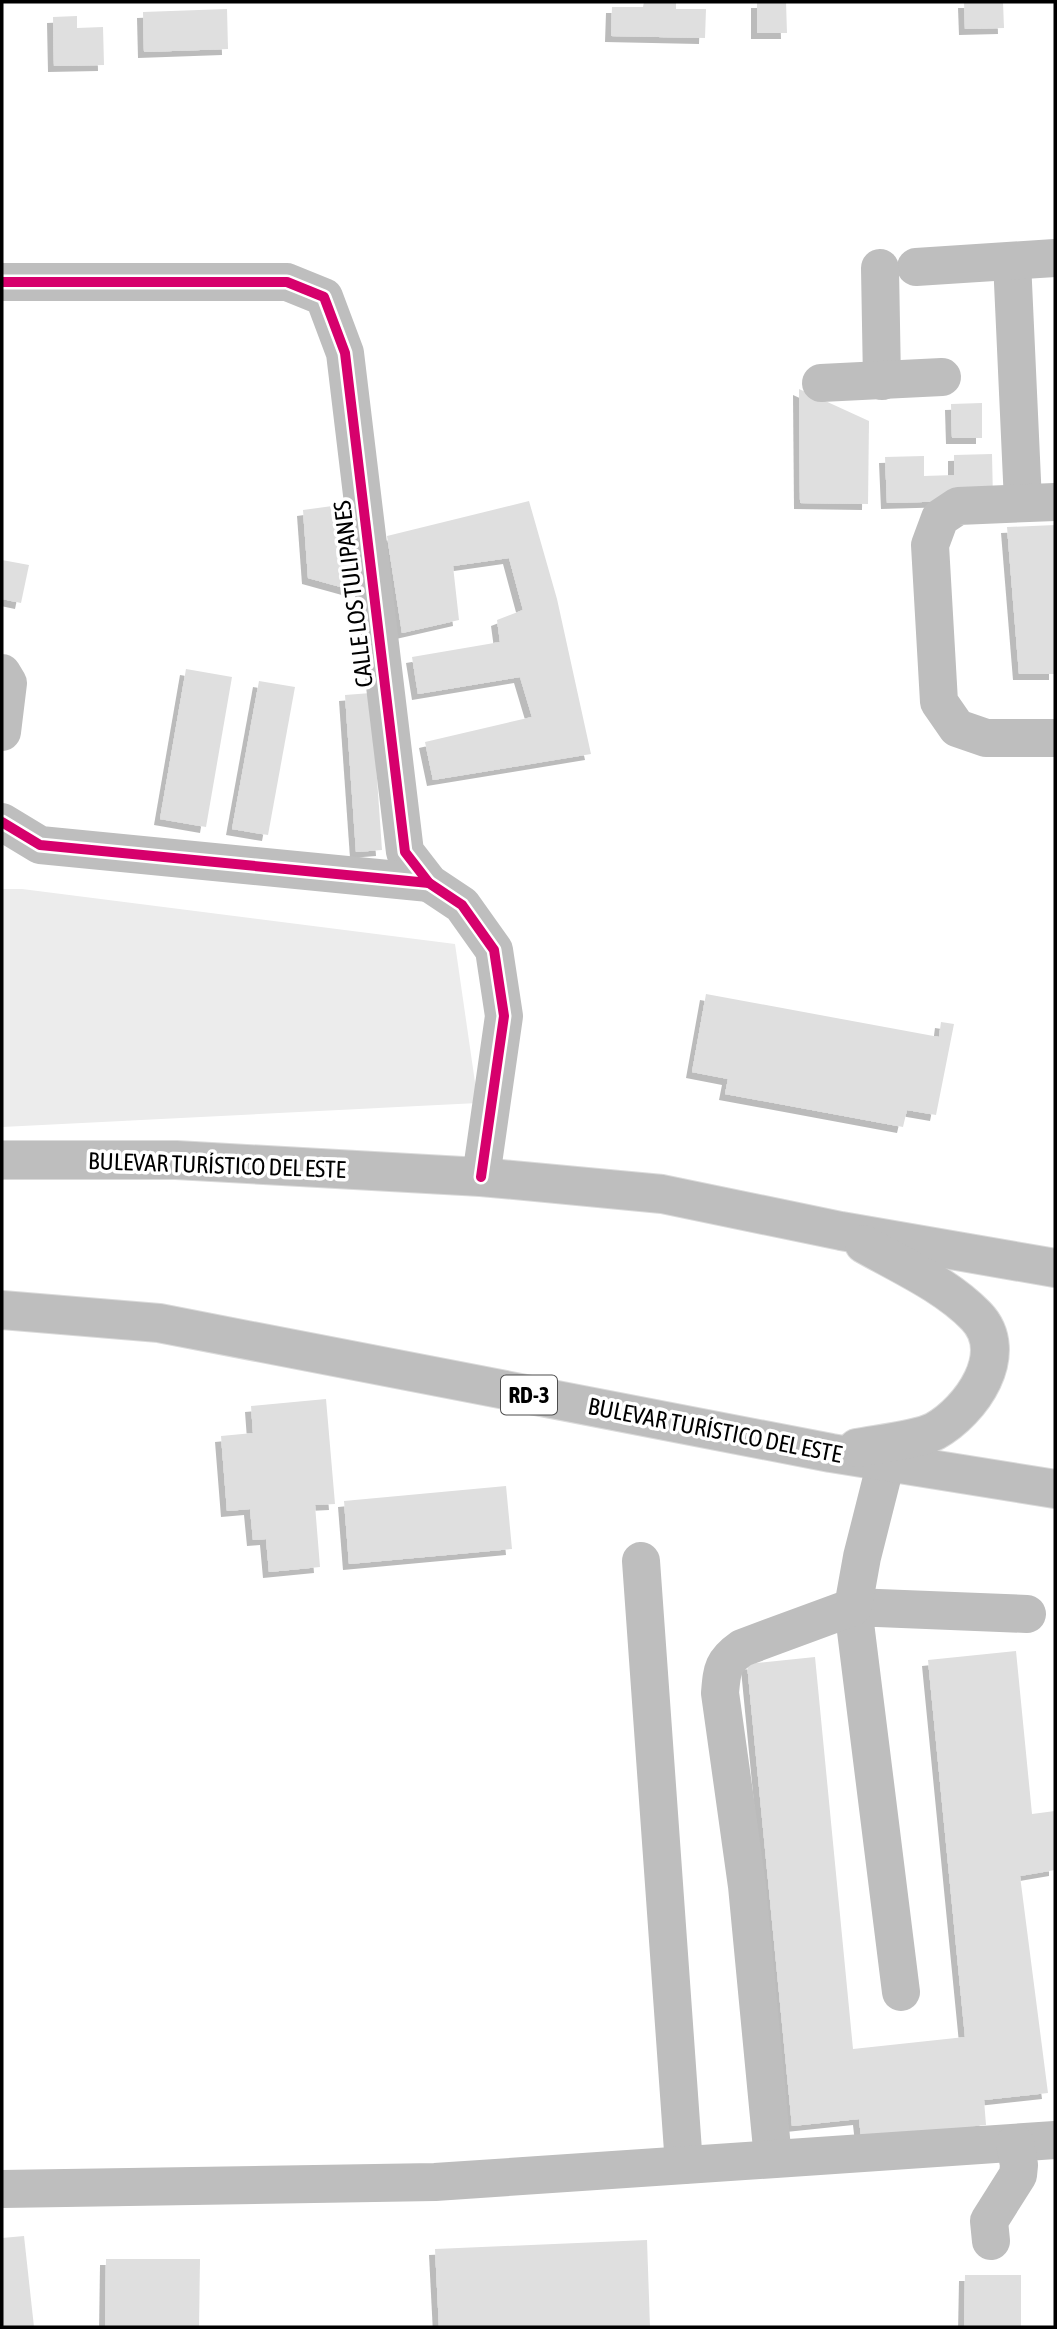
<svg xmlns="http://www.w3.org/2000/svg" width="1057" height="2329" font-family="'Asap Condensed',sans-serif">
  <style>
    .green { fill: #ececec }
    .building { fill: #dfdfdf; filter: url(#shadow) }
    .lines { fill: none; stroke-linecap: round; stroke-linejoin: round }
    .highway-casing { stroke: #dbdbdb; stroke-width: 40 }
    .minor { stroke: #bebebe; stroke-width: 38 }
    .highway { stroke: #bebebe; stroke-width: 38 }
    .cycleway-casing { stroke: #fff; stroke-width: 15 }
    .cycleway { stroke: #d6006c; stroke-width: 10 }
    .labels { text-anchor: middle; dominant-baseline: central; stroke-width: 7; stroke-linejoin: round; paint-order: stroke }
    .shield { fill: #fff; stroke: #4c4c4c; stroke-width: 2 }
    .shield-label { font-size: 23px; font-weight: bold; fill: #000 }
    .street-label { font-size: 24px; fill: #000; stroke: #fff }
  </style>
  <defs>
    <filter id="shadow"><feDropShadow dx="-6" dy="6" stdDeviation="0" flood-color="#0004"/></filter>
  </defs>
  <rect width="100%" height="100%" fill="#fff"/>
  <!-- green -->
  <polygon class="green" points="2,889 22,889 455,944 478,1103 2,1127"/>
  <!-- building -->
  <g class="building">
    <polygon points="644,2 676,2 676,9 706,9 705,38 611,36 612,7 643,7"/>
    <polygon points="757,2 786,2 787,33 757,33"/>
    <polygon points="964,2 1003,2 1004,28 965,29"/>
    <polygon points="227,9 228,49 144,52 143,12"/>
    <polygon points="77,16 77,28 103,27 104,65 54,66 53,17"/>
    <polygon points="799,389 869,421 868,504 800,503"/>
    <polygon points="982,403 982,438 952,438 951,404"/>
    <polygon points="992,454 993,500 887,503 885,457 924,456 924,476 954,475 954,455"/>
    <polygon points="529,501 557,599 591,754 433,780 425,742 532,717 520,677 418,694 412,657 500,642 497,620 523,610 509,558 453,566 459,620 402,633 387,536"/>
    <polygon points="347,504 355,591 308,578 303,510"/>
    <polygon points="1055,525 1055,674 1019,674 1007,527"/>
    <polygon points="2,560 29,565 21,603 2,599"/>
    <polygon points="186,669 232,677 206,827 160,819"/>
    <polygon points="259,681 295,687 268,835 232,829"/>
    <polygon points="371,693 382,850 356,852 345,695"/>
    <polygon points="706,994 939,1037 941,1022 954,1024 936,1115 907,1110 903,1127 725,1094 728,1079 692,1072"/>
    <polygon points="326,1399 335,1504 315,1505 320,1567 269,1572 266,1539 253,1540 250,1509 227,1511 221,1436 253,1433 251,1406"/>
    <polygon points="506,1486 512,1549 349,1564 344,1501"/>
    <polygon points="1016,1651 1032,1814 1055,1811 1055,1870 1020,1876 1048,2093 984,2100 986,2125 861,2137 859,2119 792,2126 747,1664 815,1657 853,2049 965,2037 928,1660"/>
    <polygon points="24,2236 34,2327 2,2327 2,2238"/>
    <polygon points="647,2240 650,2327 439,2327 435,2249"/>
    <polygon points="106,2259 200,2259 199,2327 105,2327"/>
    <polygon points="965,2275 1021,2275 1021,2327 964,2327"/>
  </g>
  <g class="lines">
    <defs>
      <g id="highway">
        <polyline points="2,1160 176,1160 481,1177 662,1194 841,1231 1055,1268"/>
        <polyline points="2,1310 159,1323 831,1453 1055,1489"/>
        <path d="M857,1448C878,1444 918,1440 935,1431C971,1411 1012,1353 976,1316C946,1285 901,1265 864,1244"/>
      </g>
    </defs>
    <!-- highway casing -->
    <use href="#highway" class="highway-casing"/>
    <!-- minor -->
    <g class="minor">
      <polyline points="1012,261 1023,502"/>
      <polyline points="916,267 1055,258"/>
      <polyline points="880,268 882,381"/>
      <polyline points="2,282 287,282 324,297 345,353 405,852 429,883 462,905 494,950 504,1016 481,1177"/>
      <polyline points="821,383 942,377"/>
      <polyline points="1055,502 958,506 940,518 930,545 939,702 957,728 986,738 1055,738"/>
      <polyline points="2,673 8,683 2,732"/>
      <polyline points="2,822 40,845 429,883"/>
      <polyline points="641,1561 684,2165"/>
      <polyline points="901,1992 853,1607 1027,1614"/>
      <path d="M773,2159L747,1886L720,1693C722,1670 722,1662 742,1648L853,1607L862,1557L886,1462"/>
      <polyline points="2,2189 435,2182 1055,2140"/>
      <polyline points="991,2241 989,2221 1018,2175 1019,2165 1015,2143"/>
    </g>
    <!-- highway -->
    <use href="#highway" class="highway"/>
    <defs>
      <g id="cycleway">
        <polyline points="2,282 287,282 324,297 345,353 405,852 429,883 462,905 494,950 504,1016 481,1177"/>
        <polyline points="2,822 40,845 429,883"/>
      </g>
    </defs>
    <!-- cycleway casing -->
    <use href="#cycleway" class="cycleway-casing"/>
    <!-- cycleway -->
    <use href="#cycleway" class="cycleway"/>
  </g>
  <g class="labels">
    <!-- shield labels -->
    <rect class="shield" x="501" y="1375.5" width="56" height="39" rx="5"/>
    <g class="shield-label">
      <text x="529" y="1395">RD-3</text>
    </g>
    <!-- street labels -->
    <g class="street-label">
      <text transform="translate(353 594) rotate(-97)">CALLE LOS TULIPANES</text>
      <text transform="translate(217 1165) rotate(2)">BULEVAR TURÍSTICO DEL ESTE</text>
      <text transform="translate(715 1430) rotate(11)">BULEVAR TURÍSTICO DEL ESTE</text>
    </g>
  </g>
  <!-- border -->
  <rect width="1057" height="2329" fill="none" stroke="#000000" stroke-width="7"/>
</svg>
